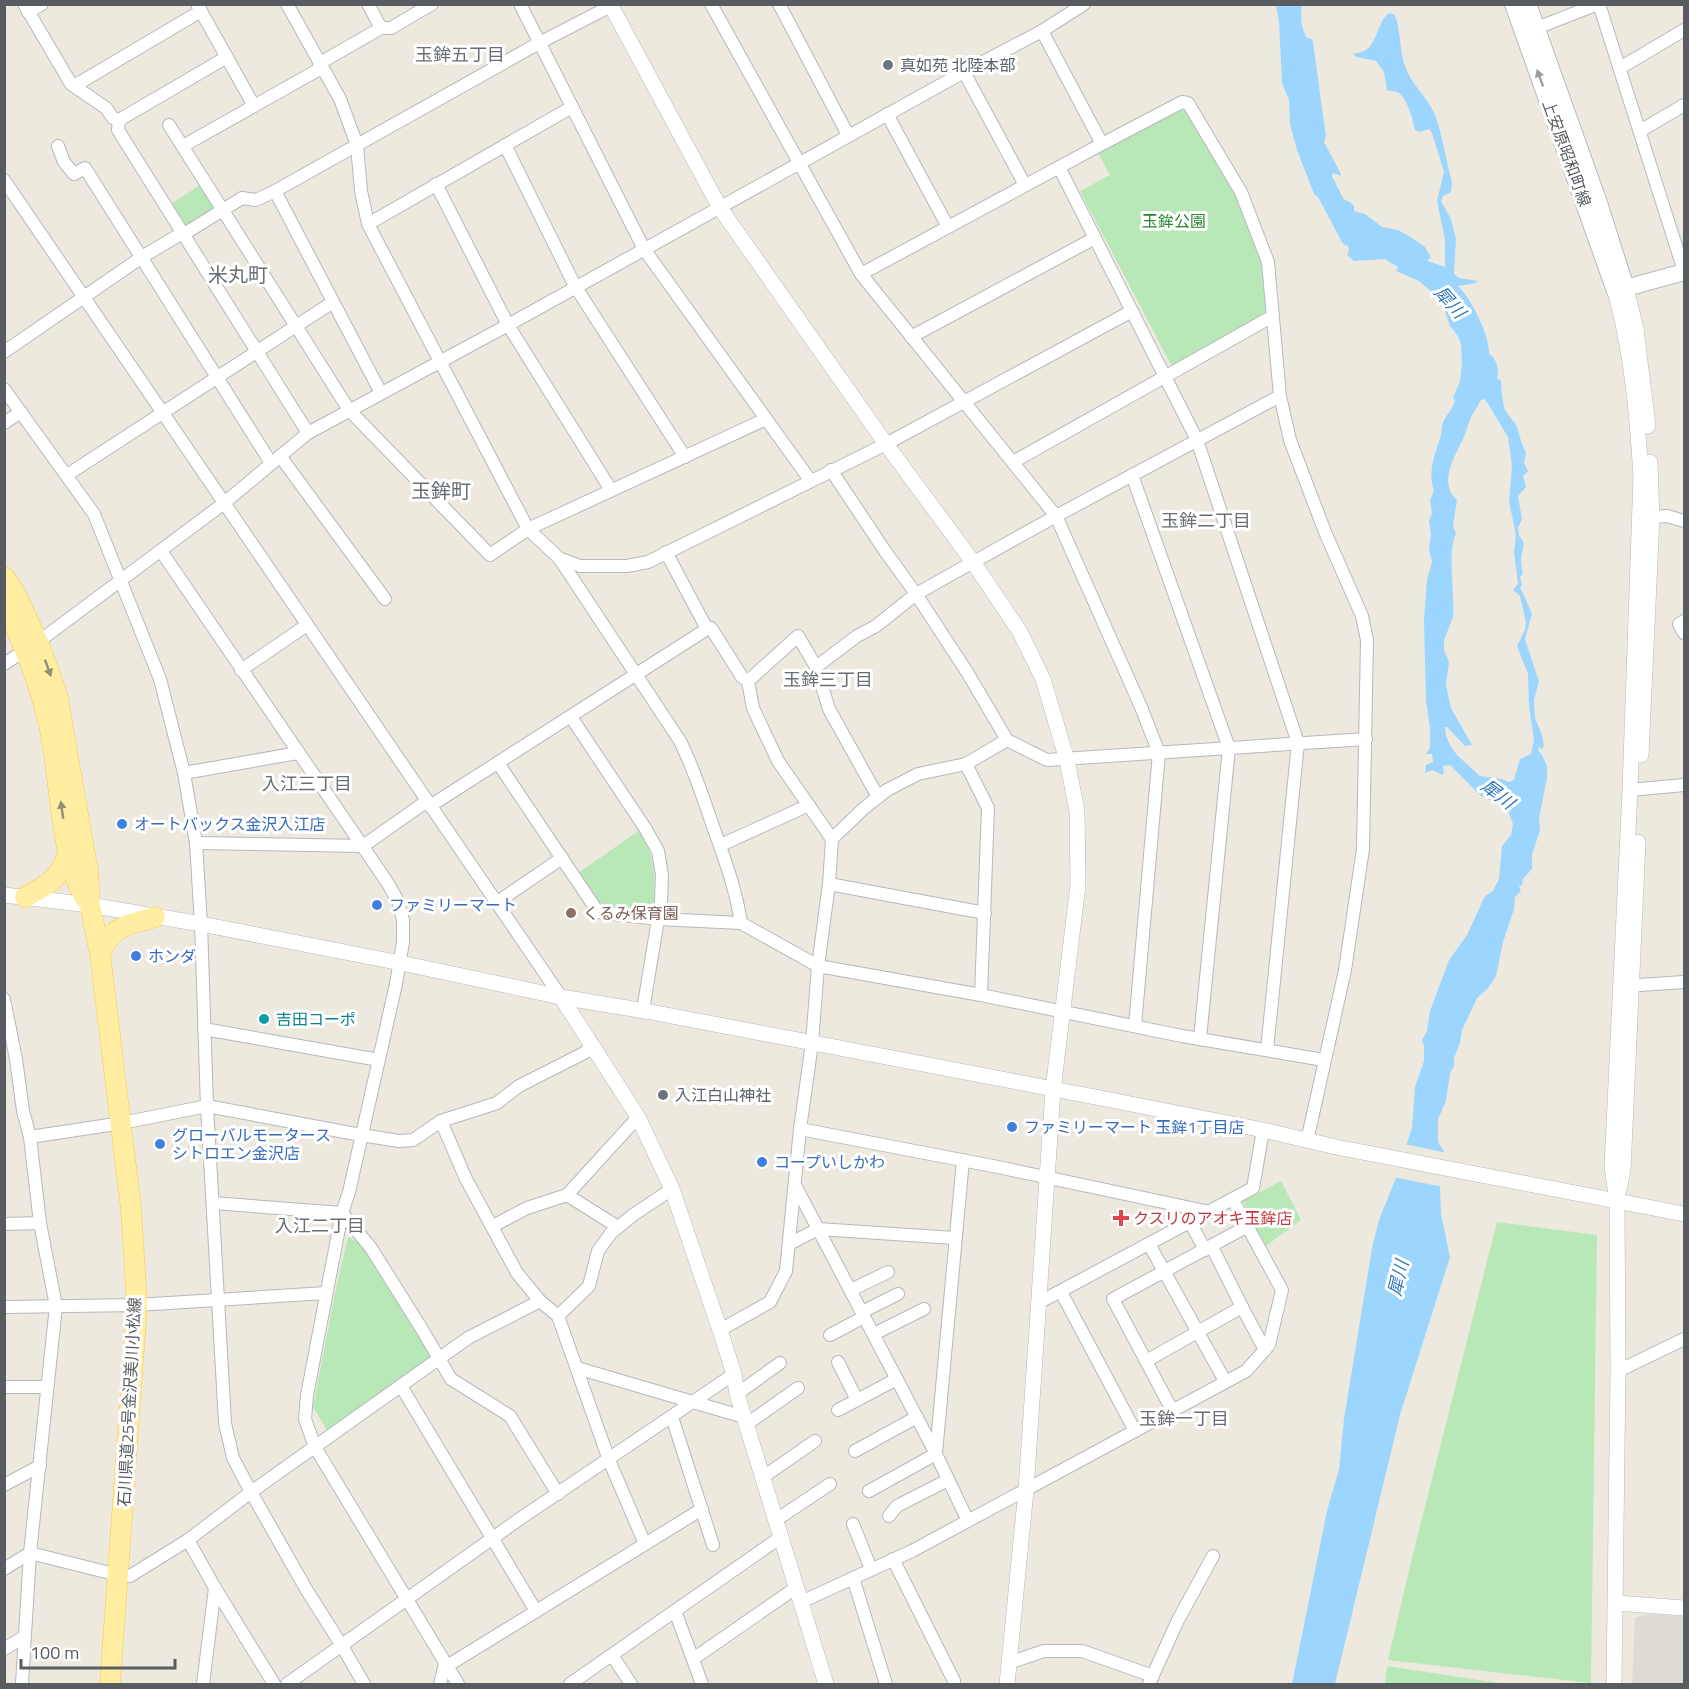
<svg xmlns="http://www.w3.org/2000/svg" width="1689" height="1689" font-family="'Titillium Web','Noto Sans JP',sans-serif">
  <style>
    .industrial { fill: #dddbd3 }
    .green { fill: #b8e8b7 }
    .water { fill: #9cd6ff; fill-rule: evenodd }
    .pier { fill: #ede9de }
    .lines { fill: none; stroke-linecap: round; stroke-linejoin: round }
    .minor-casing { stroke: #b5b8bd; stroke-width: 14 }
    .tertiary-casing { stroke: #b5b8bd; stroke-width: 16 }
    .secondary-casing { stroke: #b5b9c0; stroke-width: 18 }
    .primary-casing { stroke: #ffc745; stroke-width: 21 }
    .minor { stroke: #fff; stroke-width: 12 }
    .tertiary { stroke: #fff; stroke-width: 15 }
    .secondary { stroke: #fff; stroke-width: 16 }
    .primary { stroke: #ffeea1; stroke-width: 20 }
    .oneway { fill: #9b9da0 }
    .oneway2 { fill: #928f77 }
    .worship-dot { fill: #6b7280; stroke: #fff; stroke-width: 2 }
    .shop-dot { fill: #3f7fe0; stroke: #fff; stroke-width: 2 }
    .education-dot { fill: #8d6e63; stroke: #fff; stroke-width: 2 }
    .culture-dot { fill: #0f9aa8; stroke: #fff; stroke-width: 2 }
    .health-dot { fill: #e0444e; stroke: #fff; stroke-width: 2 }
    .labels { text-anchor: middle; dominant-baseline: central; stroke-width: 6; stroke-linejoin: round; paint-order: stroke }
    .worship-label { font-size: 16px; fill: #5b616d; stroke: #fff; text-anchor: start }
    .street-label { font-size: 16px; fill: #585c61; stroke: #fff }
    .park-label { font-size: 16px; fill: #2b862e; stroke: #fff }
    .shop-label { font-size: 16px; fill: #366cbe; stroke: #fff; text-anchor: start }
    .education-label { font-size: 16px; fill: #785e54; stroke: #fff; text-anchor: start }
    .culture-label { font-size: 16px; fill: #0d838f; stroke: #fff; text-anchor: start }
    .health-label { font-size: 16px; fill: #be3a42; stroke: #fff; text-anchor: start }
    .neighbourhood-label { font-size: 18px; fill: #686e74; stroke: #fff }
    .water-label { font-size: 18px; font-style: italic; fill: #3077bb; stroke: #fff }
    .quarter-label { font-size: 20px; fill: #686e74; stroke: #fff }
  </style>
  <rect width="100%" height="100%" fill="#ede9de"/>
  <!-- industrial -->
  <polygon class="industrial" points="1646,1614 1684,1616 1684,1684 1632,1684 1635,1618"/>
  <!-- green -->
  <g class="green">
    <polygon points="1182,108 1188,110 1238,194 1265,261 1269,313 1176,365 1170,363 1080,191 1110,175 1098,153"/>
    <polygon points="202,184 215,209 186,227 169,205"/>
    <path d="M640,830C656,859 655,878 654,909L650,912L603,908L578,873Z"/>
    <polygon points="1281,1181 1301,1220 1266,1246 1253,1223 1243,1201"/>
    <polygon points="1497,1222 1597,1235 1591,1683 1388,1660 1411,1562"/>
    <polygon points="348,1237 362,1244 432,1356 327,1430 313,1407 335,1293"/>
    <polygon points="1387,1666 1505,1684 1385,1684"/>
  </g>
  <!-- water -->
  <path class="water" d="M1276,5H1302C1300,16 1301,28 1307,38L1312,39L1313,42L1326,137L1324,142L1340,172L1341,176L1333,173L1332,176L1344,200L1350,202L1354,206V211L1365,214L1382,227L1398,230L1412,238L1425,247L1431,258L1428,259V261L1445,267V240L1437,201L1444,172L1432,133L1429,129L1419,132L1415,130C1413,121 1407,96 1397,92C1394,91 1390,91 1387,90L1384,72L1376,61L1357,57L1353,54C1357,53 1363,52 1366,50C1378,41 1377,23 1389,13L1395,15C1401,32 1399,49 1405,66C1412,86 1426,95 1434,113C1442,131 1446,161 1452,182L1451,192L1443,196L1441,201L1451,219L1456,239L1454,274L1459,278L1478,281L1476,283L1458,286C1471,298 1490,336 1489,354C1496,358 1500,370 1497,378L1501,381C1501,387 1503,404 1505,410C1509,417 1516,422 1518,430C1520,438 1522,445 1526,453L1524,463L1528,471L1523,476L1526,487L1518,496L1522,519L1518,528L1519,536C1528,544 1521,550 1521,560C1521,565 1522,570 1523,575L1520,576L1522,585L1520,587L1532,614L1525,639L1539,682L1534,700L1535,718L1542,735L1544,746L1542,749L1538,747L1539,752L1541,753L1547,766V778L1539,818L1540,830L1532,855V869L1522,880L1523,884L1519,887L1521,891L1515,897L1514,909L1503,942L1496,976L1488,988L1477,998L1462,1030L1460,1043L1454,1058V1066L1450,1073L1446,1101L1438,1119V1142L1444,1152L1440,1186L1441,1214L1450,1257L1400,1415L1335,1684H1292L1327,1511L1339,1469L1344,1419L1372,1248L1379,1220L1396,1178L1412,1128L1415,1087L1424,1061V1046L1422,1040L1427,1031L1430,1011L1449,960L1467,935L1485,896L1493,891L1499,879L1502,846L1511,835L1513,824L1507,808L1481,796L1450,765L1443,766L1444,772L1442,775L1433,770L1425,773L1426,765L1433,762L1432,754H1426L1430,748V728L1426,701L1424,620L1427,579L1432,562L1429,550L1431,535L1429,521L1432,513L1430,501L1434,490C1427,471 1436,452 1441,435C1442,432 1441,429 1442,426C1444,417 1452,410 1455,401L1453,398L1460,381L1462,364L1461,344L1458,336L1450,326L1443,305L1434,294L1419,281L1396,271L1398,267L1385,259L1354,261L1347,255L1349,251L1348,246L1343,244L1318,197L1314,194L1297,150L1290,124L1289,100L1282,83L1279,21ZM1485,399L1508,437L1512,466L1509,501L1516,535L1514,552L1518,584L1513,590L1520,596L1526,622L1525,630L1517,646L1528,674L1529,706L1534,740L1531,754L1520,759L1514,780L1509,782L1502,779L1480,776L1457,755L1450,745L1446,736L1445,727H1447L1465,746L1472,745L1451,708L1446,685L1449,662L1444,650V640L1453,617C1455,597 1447,548 1456,534L1453,525L1457,500C1438,483 1454,458 1463,439C1466,432 1468,424 1471,417C1474,411 1478,406 1481,400Z"/>
  <!-- pier -->
  <polygon class="pier" points="1404,1144 1447,1153 1443,1187 1393,1177"/>
  <g class="lines">
    <defs>
      <g id="minor">
        <polyline points="24,4 71,84 106,108 113,118 119,120 118,130 308,433"/>
        <polyline points="197,4 254,106 318,70 320,63 381,28 391,28 432,4"/>
        <polyline points="287,4 340,99 357,145 361,191 368,224 528,529 559,558 580,566 627,566 648,562 886,444 1132,311"/>
        <polyline points="368,4 381,28"/>
        <polyline points="520,4 644,249 810,480"/>
        <polyline points="711,4 861,274 1056,516 1141,707 1159,753 1135,1026"/>
        <polyline points="779,4 848,135"/>
        <polyline points="1599,4 1684,271"/>
        <polyline points="28,12 42,4"/>
        <polyline points="1042,31 1084,4"/>
        <polyline points="1529,31 1598,4"/>
        <polyline points="1620,68 1684,30"/>
        <polyline points="964,72 1025,185"/>
        <polyline points="74,86 201,11"/>
        <polyline points="887,114 948,227"/>
        <polyline points="119,120 227,57"/>
        <polyline points="169,125 349,410 490,555 528,529 766,419"/>
        <polyline points="1640,131 1684,105"/>
        <polyline points="505,145 575,286 685,457"/>
        <polyline points="58,146 64,162 74,174 85,168 271,463"/>
        <polyline points="183,146 254,106"/>
        <polyline points="1059,167 1197,440 1298,743 1267,1050"/>
        <polyline points="4,180 561,997"/>
        <polyline points="436,184 508,325 611,490"/>
        <polyline points="275,191 381,393"/>
        <polyline points="368,224 572,107"/>
        <polyline points="861,274 1102,144"/>
        <polyline points="911,337 1095,238"/>
        <polyline points="4,352 142,257 179,235 184,234 242,198 256,200 275,191 539,43 611,6"/>
        <polyline points="4,389 94,514 160,679 184,773 196,843 201,924 207,1106 225,1423 233,1458 251,1492 306,1589 342,1646 364,1684"/>
        <polyline points="4,423 21,412"/>
        <polyline points="280,456 385,599"/>
        <polyline points="1013,462 1273,316"/>
        <polyline points="831,470 885,551 916,594 967,672 1007,740 1047,760 1366,739"/>
        <polyline points="67,475 333,302"/>
        <polyline points="1132,475 1229,748 1200,1038"/>
        <polyline points="1644,518 1667,516 1684,521"/>
        <polyline points="161,551 387,882 398,901 403,920 403,942 396,984 349,1192 342,1213 307,1395 305,1419 315,1447 458,1684"/>
        <polyline points="666,552 707,629"/>
        <path d="M559,558L680,741C691,763 698,783 706,806C719,845 735,882 741,923"/>
        <polyline points="1684,621 1679,624 1684,633"/>
        <polyline points="4,664 38,642 223,504 308,433 508,325 964,72 1042,31 1102,144 1182,102 1188,103 1241,192 1268,262 1280,396 1290,440 1325,532 1362,616 1367,640 1363,849 1345,970 1307,1141"/>
        <polyline points="816,667 857,636 876,626 916,594 1056,516 1280,396"/>
        <polyline points="241,670 307,625"/>
        <polyline points="748,681 798,636 816,667 829,709 878,797"/>
        <polyline points="571,717 645,828 658,851 662,875 661,901 643,1010"/>
        <polyline points="498,763 598,912 658,919 741,923 818,966 981,995 1182,1036 1324,1060"/>
        <polyline points="966,764 988,808 981,995"/>
        <polyline points="184,773 298,753"/>
        <polyline points="1630,790 1684,785"/>
        <polyline points="430,806 707,629 711,628 742,677 748,681 753,708 778,761 832,839 829,884 818,966 812,1043 800,1129 786,1271 770,1302 720,1330"/>
        <polyline points="832,839 863,809 887,790 918,774 966,764 1007,740"/>
        <polyline points="196,843 363,846 427,801"/>
        <polyline points="721,845 809,805"/>
        <polyline points="829,884 985,913"/>
        <polyline points="496,903 562,858"/>
        <polyline points="1625,986 1684,982"/>
        <polyline points="4,999 16,1059 23,1111 30,1137 40,1223 56,1306 30,1553 22,1684"/>
        <polyline points="204,1029 379,1060"/>
        <polyline points="441,1121 466,1179 517,1273 540,1301 558,1316 609,1460 645,1544"/>
        <polyline points="800,1129 998,1167 1210,1212"/>
        <polyline points="30,1137 122,1123 207,1106 361,1135 399,1141 413,1140 441,1121 497,1103 519,1086 586,1052 590,1045"/>
        <polyline points="795,1185 936,1454 968,1521"/>
        <polyline points="567,1195 618,1227"/>
        <polyline points="213,1203 342,1213 371,1248 423,1331 451,1379 510,1416 558,1494"/>
        <polyline points="1190,1222 1205,1250"/>
        <polyline points="4,1224 40,1223"/>
        <polyline points="493,1226 527,1208 567,1195 638,1117"/>
        <polyline points="789,1244 818,1229 955,1238"/>
        <polyline points="1149,1244 1225,1381"/>
        <polyline points="851,1290 888,1272"/>
        <polyline points="1061,1292 1135,1431"/>
        <polyline points="1040,1302 1253,1188 1263,1130"/>
        <polyline points="4,1307 137,1305 326,1293"/>
        <polyline points="1242,1307 1265,1350"/>
        <polyline points="862,1312 898,1294"/>
        <polyline points="558,1316 589,1286 598,1251 611,1233 633,1215 672,1189"/>
        <polyline points="874,1334 924,1309"/>
        <polyline points="830,1335 864,1317"/>
        <polyline points="1146,1361 1113,1299 1246,1227"/>
        <polyline points="838,1362 857,1400 897,1379"/>
        <polyline points="577,1368 744,1417"/>
        <polyline points="1618,1371 1684,1339"/>
        <polyline points="401,1386 536,1611"/>
        <polyline points="4,1387 47,1387"/>
        <polyline points="737,1394 780,1363"/>
        <polyline points="838,1410 857,1400"/>
        <polyline points="1172,1410 1146,1361 1242,1307 1212,1247"/>
        <polyline points="672,1417 713,1545"/>
        <polyline points="747,1424 798,1388"/>
        <polyline points="855,1451 917,1417"/>
        <polyline points="936,1453 963,1160"/>
        <polyline points="763,1477 815,1441"/>
        <polyline points="4,1485 40,1466"/>
        <polyline points="869,1491 936,1454"/>
        <polyline points="889,1516 897,1506 948,1480"/>
        <polyline points="776,1520 830,1484"/>
        <polyline points="853,1524 871,1569"/>
        <polyline points="188,1540 215,1588 203,1684"/>
        <polyline points="893,1559 954,1681"/>
        <polyline points="4,1569 30,1553 118,1575 130,1576 188,1540 251,1492 468,1338 540,1301"/>
        <polyline points="853,1578 886,1684"/>
        <polyline points="215,1588 274,1684"/>
        <polyline points="801,1602 912,1551 1246,1371 1269,1345 1282,1290 1233,1200"/>
        <polyline points="675,1611 702,1684"/>
        <polyline points="4,1649 24,1637"/>
        <polyline points="612,1655 631,1684"/>
        <polyline points="693,1659 797,1587"/>
        <polyline points="1008,1663 1044,1651 1082,1651 1153,1676"/>
        <polyline points="447,1666 702,1509"/>
        <polyline points="287,1684 521,1518 734,1374"/>
        <polyline points="440,1684 445,1664"/>
        <polyline points="570,1684 781,1537"/>
        <polyline points="1149,1684 1178,1620 1213,1556"/>
      </g>
      <g id="tertiary">
        <polyline points="610,4 720,208 886,444 973,562 1020,632 1043,679 1067,760 1077,811 1078,885 1053,1090 1026,1490 1007,1684"/>
        <polyline points="1626,288 1636,329 1648,426"/>
        <polyline points="1641,755 1652,517 1650,462"/>
        <polyline points="4,895 90,905 201,924 401,963 561,997 651,1012 1085,1095 1263,1130 1336,1147 1684,1214"/>
        <polyline points="561,997 638,1117 672,1189 720,1330 734,1374 737,1394 826,1684"/>
        <polyline points="1619,1190 1623,1170 1638,842"/>
        <polyline points="1616,1603 1684,1608"/>
        <path d="M1614,1684L1618,1371L1617,1201L1612,1167L1630,790L1641,476C1637,414 1632,352 1615,291"/>
      </g>
      <g id="secondary">
        <polyline points="1513,4 1615,291 1684,272"/>
        <polyline points="1528,4 1599,203 1626,288"/>
      </g>
      <g id="primary">
        <polyline points="4,577 15,593 38,642 57,694 88,872 90,905 100,954 131,1208 137,1305 110,1684"/>
        <path d="M4,604C23,641 38,680 48,720C61,774 58,851 85,898"/>
        <path d="M25,897C50,884 61,878 69,850"/>
        <path d="M100,954C114,924 125,926 155,917"/>
      </g>
    </defs>
    <!-- minor casing -->
    <use href="#minor" class="minor-casing"/>
    <!-- tertiary casing -->
    <use href="#tertiary" class="tertiary-casing"/>
    <!-- secondary casing -->
    <use href="#secondary" class="secondary-casing"/>
    <!-- primary casing -->
    <use href="#primary" class="primary-casing"/>
    <!-- minor -->
    <use href="#minor" class="minor"/>
    <!-- tertiary -->
    <use href="#tertiary" class="tertiary"/>
    <!-- secondary -->
    <use href="#secondary" class="secondary"/>
    <!-- primary -->
    <use href="#primary" class="primary"/>
  </g>
  <!-- one-way arrows -->
  <defs><path id="oneway-solid" d="M-6-.8H1V-3.2L6.5 0L1 3.2V.8H-6Z" transform="scale(1.5)"/></defs>
  <use class="oneway" href="#oneway-solid" transform="translate(1540 78) rotate(-110)"/>
  <g class="oneway2">
    <use href="#oneway-solid" transform="translate(48 668) rotate(70)"/>
    <use href="#oneway-solid" transform="translate(62 810) rotate(-98)"/>
  </g>
  <!-- markers -->
  <g class="worship-dot">
    <circle cx="888" cy="65" r="6"/>
    <circle cx="663" cy="1095" r="6"/>
  </g>
  <g class="shop-dot">
    <circle cx="122" cy="824" r="6"/>
    <circle cx="377" cy="905" r="6"/>
    <circle cx="136" cy="956" r="6"/>
    <circle cx="1012" cy="1127" r="6"/>
    <circle cx="160" cy="1144" r="6"/>
    <circle cx="762" cy="1162" r="6"/>
  </g>
  <circle class="education-dot" cx="571" cy="913" r="6"/>
  <circle class="culture-dot" cx="264" cy="1019" r="6"/>
  <path class="health-dot" d="M1118 1209h6v6h6v6h-6v6h-6v-6h-6v-6h6z"/>
  <g class="labels">
    <!-- worship labels -->
    <g class="worship-label">
      <text x="900" y="65">真如苑 北陸本部</text>
      <text x="675" y="1095">入江白山神社</text>
    </g>
    <!-- street labels -->
    <g class="street-label">
      <text transform="translate(1567 153) rotate(70)">上安原昭和町線</text>
      <text transform="translate(129 1402) rotate(-87)">石川県道25号金沢美川小松線</text>
    </g>
    <!-- park labels -->
    <g class="park-label">
      <text x="1174" y="221">玉鉾公園</text>
    </g>
    <!-- shop labels -->
    <g class="shop-label">
      <text x="134" y="824">オートバックス金沢入江店</text>
      <text x="389" y="905">ファミリーマート</text>
      <text x="148" y="956">ホンダ</text>
      <text x="1024" y="1127">ファミリーマート 玉鉾1丁目店</text>
      <text x="172" y="1135">グローバルモータース<tspan x="172" dy="18">シトロエン金沢店</tspan></text>
      <text x="774" y="1162">コープいしかわ</text>
    </g>
    <!-- education labels -->
    <g class="education-label">
      <text x="583" y="913">くるみ保育園</text>
    </g>
    <!-- culture labels -->
    <g class="culture-label">
      <text x="276" y="1019">吉田コーポ</text>
    </g>
    <!-- health labels -->
    <g class="health-label">
      <text x="1133" y="1218">クスリのアオキ玉鉾店</text>
    </g>
    <!-- neighbourhood labels -->
    <g class="neighbourhood-label">
      <text x="460" y="54">玉鉾五丁目</text>
      <text x="1206" y="520">玉鉾二丁目</text>
      <text x="828" y="679">玉鉾三丁目</text>
      <text x="307" y="783">入江三丁目</text>
      <text x="320" y="1225">入江二丁目</text>
      <text x="1184" y="1418">玉鉾一丁目</text>
    </g>
    <!-- water labels -->
    <g class="water-label">
      <text transform="translate(1450 302) rotate(48)">犀川</text>
      <text transform="translate(1498 794) rotate(37)">犀川</text>
      <text transform="translate(1398 1278) rotate(-77)">犀川</text>
    </g>
    <!-- quarter labels -->
    <g class="quarter-label">
      <text x="238" y="274">米丸町</text>
      <text x="441" y="490">玉鉾町</text>
    </g>
  </g>
  <!-- border -->
  <rect width="1689" height="1689" fill="none" stroke="#585c61" stroke-width="12"/>
  <!-- scale -->
  <path d="M21 1659v9h154v-9" fill="none" stroke="#585c61" stroke-width="3"/>
  <text x="30" y="1659" font-size="18" fill="#585c61" stroke="#ffffff" stroke-width="4.5" paint-order="stroke">100 m</text>
</svg>
